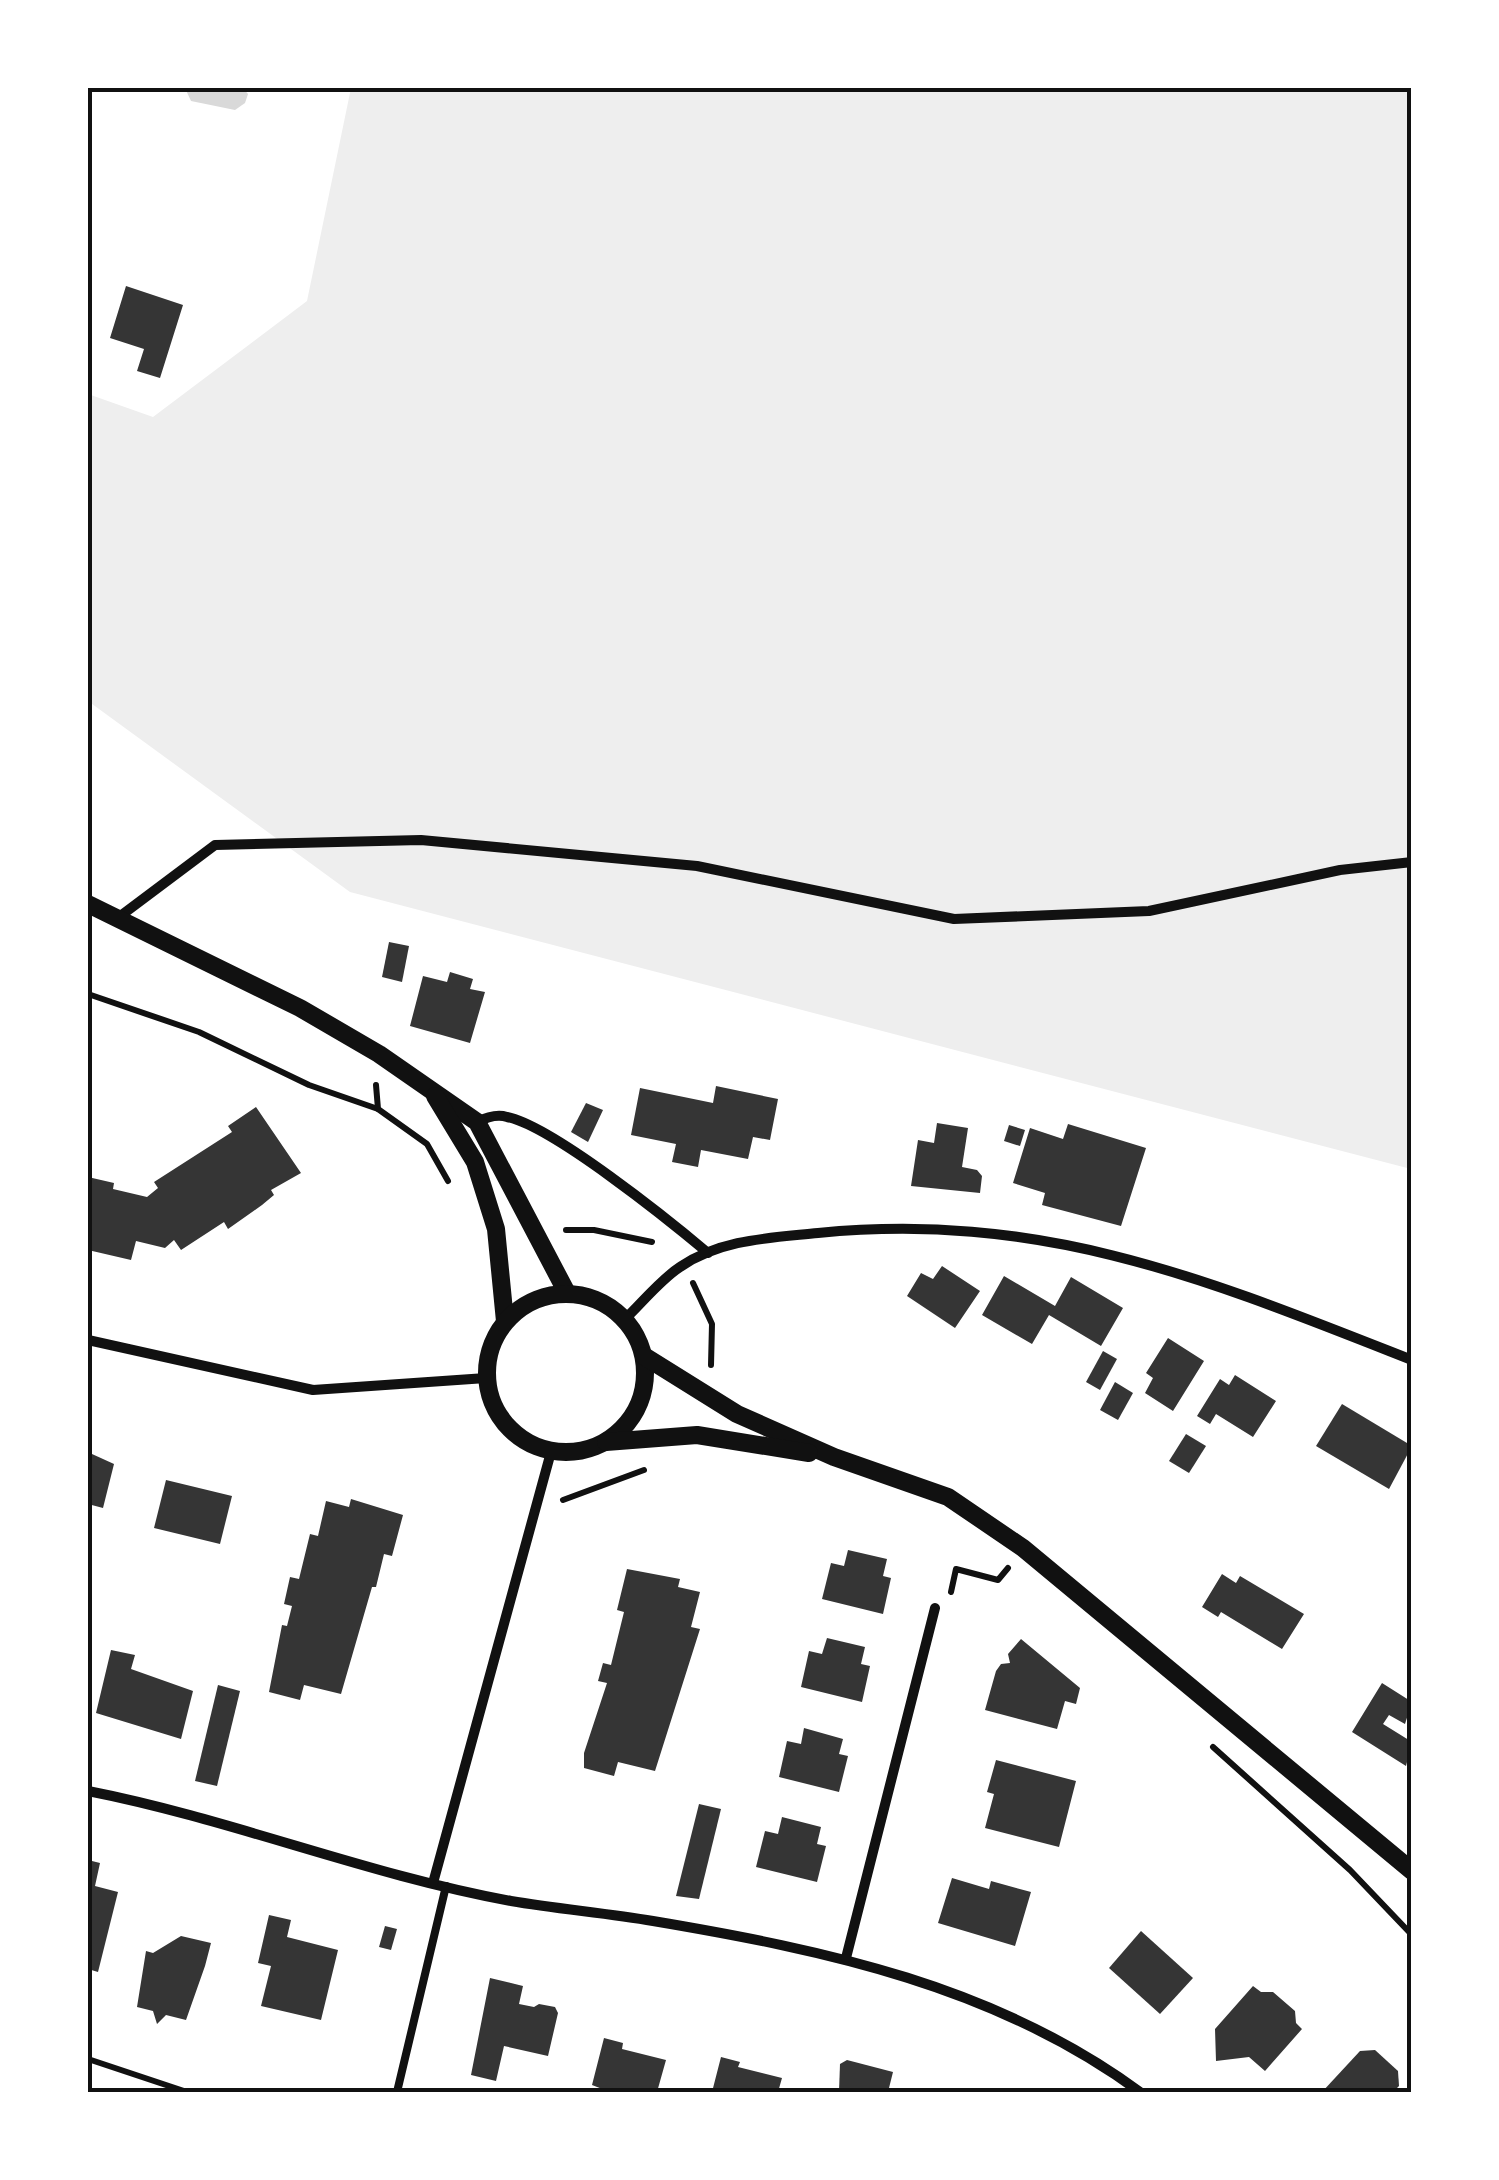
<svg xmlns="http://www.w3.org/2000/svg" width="1499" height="2180" font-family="Jost,sans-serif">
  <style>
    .green { fill: #eee }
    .water { fill: #d9d9d9 }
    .building { fill: #353535 }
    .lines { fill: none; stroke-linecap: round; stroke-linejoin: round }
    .path { stroke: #111; stroke-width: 6 }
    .service { stroke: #111; stroke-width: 8 }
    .minor { stroke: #111; stroke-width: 10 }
    .tertiary { stroke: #111; stroke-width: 18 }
    .neatline { fill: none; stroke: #111; stroke-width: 4 }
  </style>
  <rect width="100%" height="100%" fill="#fff"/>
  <!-- green -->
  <polygon class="green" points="351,88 1411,88 1411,1169 350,892 88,701 88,394 153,417 307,301"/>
  <!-- water -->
  <polygon class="water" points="185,88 243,88 248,94 245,103 235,110 191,101"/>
  <!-- building -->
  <g class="building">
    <polygon points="126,286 183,305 160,378 137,371 144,349 110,338"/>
    <polygon points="389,942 409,946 402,982 382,977"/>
    <polygon points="450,972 473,979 470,989 485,992 470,1043 410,1026 423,976 447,982"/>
    <polygon points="716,1086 778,1099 770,1140 753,1137 748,1159 701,1150 698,1167 672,1162 676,1144 631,1135 640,1088 713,1103"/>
    <polygon points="586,1103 603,1110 588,1142 571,1132"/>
    <polygon points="256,1107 301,1173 271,1190 274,1195 262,1205 228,1229 224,1222 181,1250 174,1240 165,1248 136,1241 131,1260 88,1250 88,1177 114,1183 113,1189 147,1197 158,1188 154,1182 232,1132 228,1126"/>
    <polygon points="937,1123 968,1128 962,1167 977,1170 982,1176 980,1193 911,1186 918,1140 934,1143"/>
    <polygon points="1068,1124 1146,1148 1121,1226 1042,1205 1045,1193 1013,1183 1030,1128 1063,1139"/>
    <polygon points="1009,1125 1025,1130 1020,1146 1004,1141"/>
    <polygon points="942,1266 980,1291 955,1328 907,1296 921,1273 933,1279"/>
    <polygon points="1004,1276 1055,1306 1071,1277 1123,1308 1101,1346 1049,1315 1032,1344 982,1315"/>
    <polygon points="1168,1338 1204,1361 1173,1411 1145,1393 1153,1378 1146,1373"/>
    <polygon points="1103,1351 1117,1359 1100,1390 1086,1382"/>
    <polygon points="1235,1375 1276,1401 1253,1437 1216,1414 1210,1424 1197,1416 1220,1379 1229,1385"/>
    <polygon points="1115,1382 1133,1393 1118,1420 1100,1410"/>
    <polygon points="1342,1404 1412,1446 1389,1489 1316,1446"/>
    <polygon points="1186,1434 1206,1446 1189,1473 1169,1461"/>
    <polygon points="92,1454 114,1464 103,1508 88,1504 88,1457"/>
    <polygon points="166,1480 232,1496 220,1544 154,1528"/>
    <polygon points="351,1499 403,1515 392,1556 384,1554 376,1587 372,1587 341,1694 304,1685 300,1700 269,1692 282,1625 287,1626 292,1606 284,1604 290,1577 299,1579 310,1534 318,1536 326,1501 349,1507"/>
    <polygon points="848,1550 887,1559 883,1576 891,1578 883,1614 822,1599 831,1563 844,1566"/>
    <polygon points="627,1569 680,1579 678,1587 700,1592 691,1627 700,1629 655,1771 618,1762 614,1776 584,1768 584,1753 607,1683 598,1681 603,1663 611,1665 624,1612 617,1610"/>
    <polygon points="1222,1574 1236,1583 1240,1576 1304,1614 1282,1649 1221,1612 1218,1617 1202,1607"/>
    <polygon points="827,1638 865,1647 861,1664 870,1666 862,1702 801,1687 809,1651 822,1654"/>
    <polygon points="1021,1639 1080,1688 1076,1704 1065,1701 1057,1729 985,1710 996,1671 1001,1664 1010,1663 1008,1654"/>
    <polygon points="111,1650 135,1655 131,1669 193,1691 181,1739 96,1713"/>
    <polygon points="1382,1683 1412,1702 1405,1724 1389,1715 1383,1724 1412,1742 1406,1766 1352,1732"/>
    <polygon points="218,1685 240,1691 217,1786 195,1781"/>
    <polygon points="804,1728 843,1739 839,1754 848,1756 839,1792 779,1777 787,1741 801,1744"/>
    <polygon points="996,1760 1076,1781 1059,1847 985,1828 994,1794 987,1792"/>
    <polygon points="699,1804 721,1809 699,1899 676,1896"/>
    <polygon points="782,1817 821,1827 817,1844 826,1846 817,1882 756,1867 765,1831 778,1834"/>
    <polygon points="88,1860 100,1863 95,1886 118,1892 98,1972 88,1969"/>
    <polygon points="952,1878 989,1889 991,1881 1031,1892 1015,1946 938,1923"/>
    <polygon points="269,1915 291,1920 287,1937 338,1950 321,2020 261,2006 271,1966 258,1963"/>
    <polygon points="385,1926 397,1929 391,1950 379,1947"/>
    <polygon points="1141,1931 1193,1978 1160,2014 1109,1968"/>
    <polygon points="181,1936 211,1943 205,1966 186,2020 166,2015 157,2024 153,2011 137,2007 146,1951 153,1953"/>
    <polygon points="490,1978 523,1986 519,2004 534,2007 539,2004 555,2007 558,2013 548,2056 504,2046 496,2081 471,2075"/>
    <polygon points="1253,1986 1261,1992 1273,1992 1295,2011 1296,2023 1302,2029 1265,2071 1249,2057 1216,2061 1215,2029"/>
    <polygon points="604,2038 623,2043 622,2049 666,2060 657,2092 610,2092 592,2085"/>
    <polygon points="1375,2050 1398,2071 1399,2086 1393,2092 1322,2092 1360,2051"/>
    <polygon points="721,2057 740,2062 738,2067 782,2078 778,2092 712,2092"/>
    <polygon points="847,2060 893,2072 888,2092 839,2092 840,2064"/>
  </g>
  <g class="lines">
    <!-- path -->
    <g class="path">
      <polyline points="88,994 199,1032 309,1085 378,1109"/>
      <polyline points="376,1085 378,1109 427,1144 448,1181"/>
      <polyline points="566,1230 594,1230 652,1242"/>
      <polyline points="693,1283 712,1324 711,1365"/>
      <polyline points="563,1500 644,1470"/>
      <polyline points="951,1592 956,1569 998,1580 1008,1568"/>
      <polyline points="1213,1747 1350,1870 1412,1935"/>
      <polyline points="88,2059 187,2092"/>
    </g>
    <!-- service -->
    <polyline class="service" points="397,2092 446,1886"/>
    <!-- minor -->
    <g class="minor">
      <polyline points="119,917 215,845 421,840 697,866 954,919 1149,911 1340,870 1412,862"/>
      <path d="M477,1122C487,1117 497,1114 507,1117C552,1126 670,1221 708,1253"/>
      <path d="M625,1319C642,1303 660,1280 680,1267C721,1239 770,1238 818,1233C1044,1211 1206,1279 1412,1360"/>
      <polyline points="88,1340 313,1390 486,1378"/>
      <path d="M88,1791C231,1819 368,1875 511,1901C558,1909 606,1913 653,1921C825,1950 996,1986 1140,2092"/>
      <polyline points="433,1883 551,1452"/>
      <polyline points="846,1958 935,1608"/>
    </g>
    <!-- tertiary -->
    <g class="tertiary">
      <polyline points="88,904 300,1008 379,1054 477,1122 567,1293"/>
      <polyline points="435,1096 475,1162 496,1229 505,1321"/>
      <circle cx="566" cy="1373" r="79"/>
      <polyline points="644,1356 737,1414 834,1457 948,1497 1023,1548 1412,1871"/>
      <polyline points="606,1442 697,1435 809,1453"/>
    </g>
  </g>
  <!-- border -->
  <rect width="1499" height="2180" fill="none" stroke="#ffffff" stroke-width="180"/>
  <rect x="90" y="90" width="1319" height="2000" class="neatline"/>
</svg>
